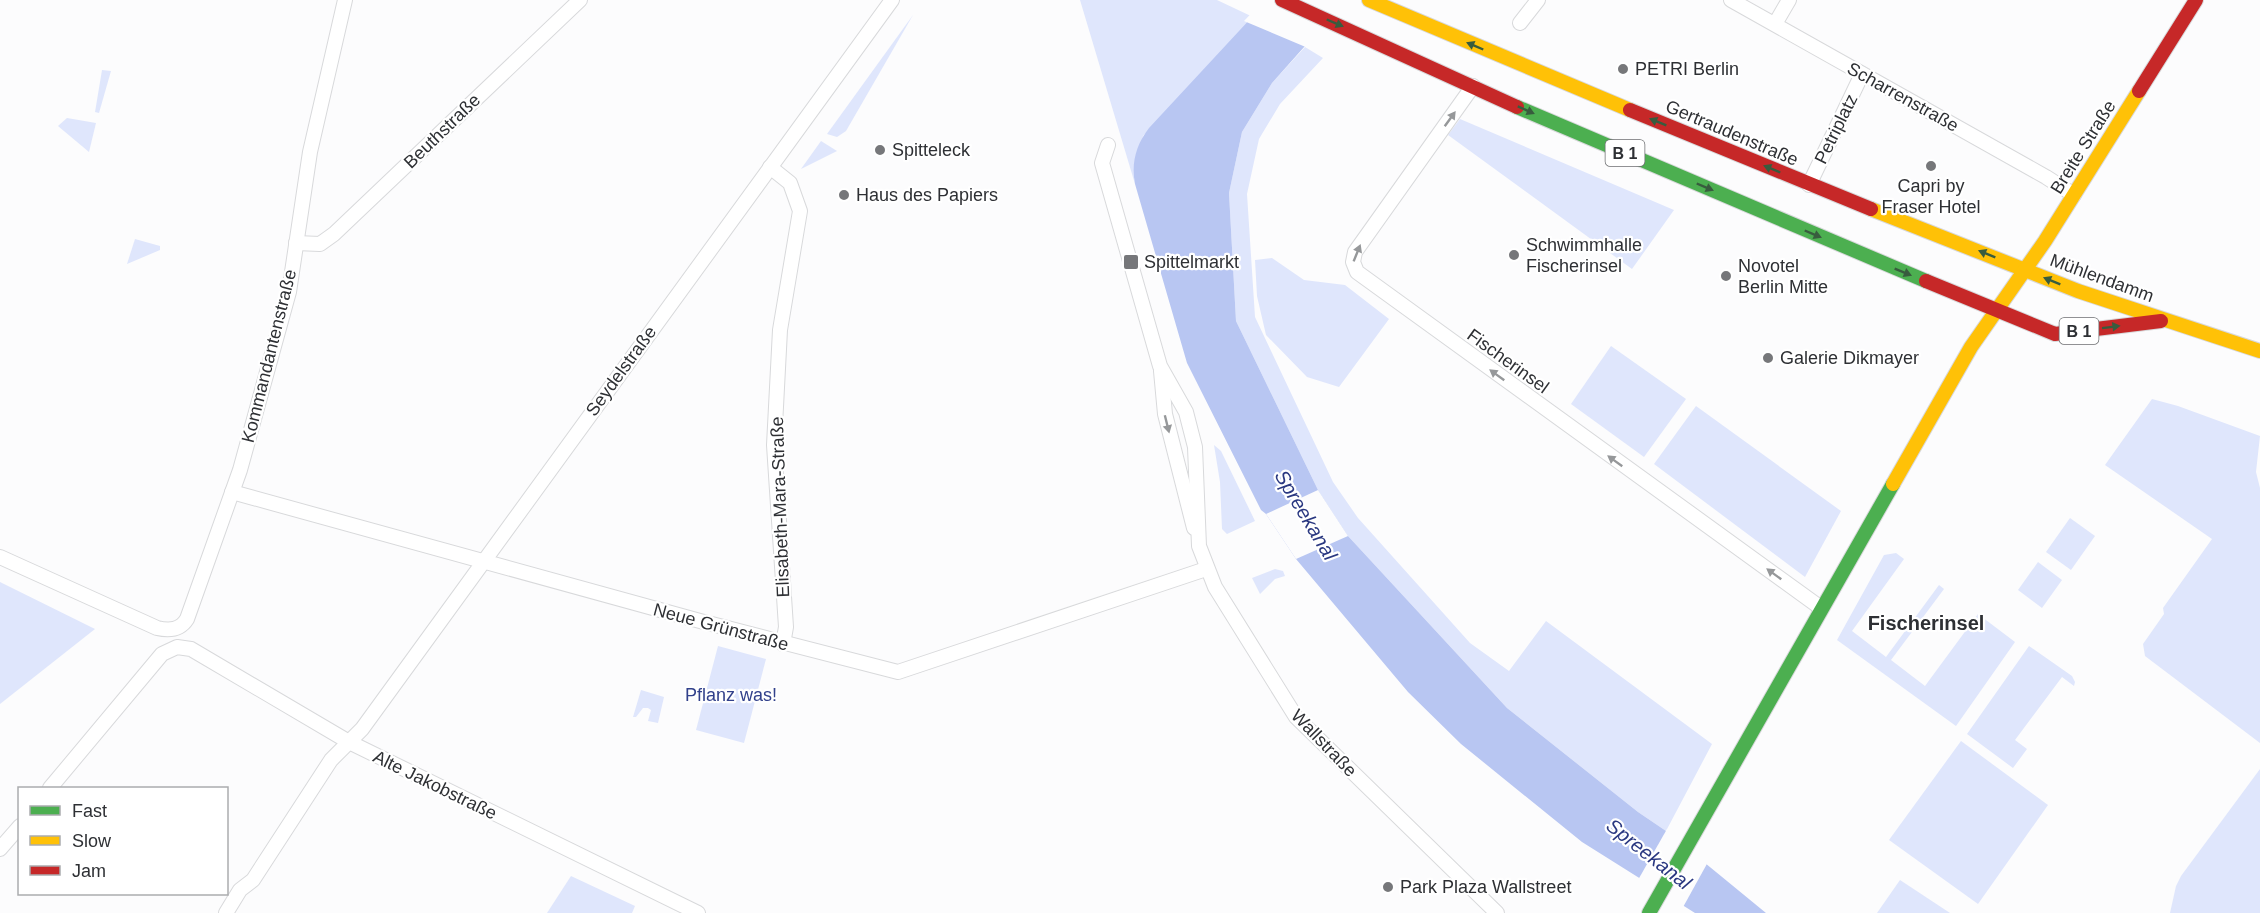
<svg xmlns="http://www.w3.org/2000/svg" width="2260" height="913" font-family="Helvetica,sans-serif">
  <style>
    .green { fill: #dfe6fc }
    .water { fill: #b8c6f2 }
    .pier { fill: #fcfcfd }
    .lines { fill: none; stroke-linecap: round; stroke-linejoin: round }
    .street-casing { stroke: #d8d9db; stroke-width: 16 }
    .fast-casing { stroke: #d8d9db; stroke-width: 16 }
    .slow-casing { stroke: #d8d9db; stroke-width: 16 }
    .jam-casing { stroke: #d8d9db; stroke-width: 16 }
    .street { stroke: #fff; stroke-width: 14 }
    .fast { stroke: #4caf50; stroke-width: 14 }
    .slow { stroke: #ffc107; stroke-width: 14 }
    .jam { stroke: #c62828; stroke-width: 14 }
    .oneway { fill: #385c3e }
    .oneway2 { fill: #96989a }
    .poi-dot { fill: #76777a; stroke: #fff; stroke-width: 2 }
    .labels { text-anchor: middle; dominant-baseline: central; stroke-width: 4.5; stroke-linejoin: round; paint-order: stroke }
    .shield { fill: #fff; stroke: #6d6e71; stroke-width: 1.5 }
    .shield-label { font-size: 16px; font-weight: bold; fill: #2e3034 }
    .poi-label { font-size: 18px; fill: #2e3034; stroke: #fff; text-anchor: start }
    .street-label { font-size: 18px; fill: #2e3034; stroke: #fff }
    .park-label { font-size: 18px; fill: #32418b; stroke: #fff }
    .water-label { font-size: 20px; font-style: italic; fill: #2a3881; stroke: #fff }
    .neighbourhood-label { font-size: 20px; font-weight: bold; fill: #2e3034; stroke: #fff }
  </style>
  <rect width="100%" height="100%" fill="#fcfcfd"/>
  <!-- green -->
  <g class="green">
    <polygon points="1080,0 1217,0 1253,17 1143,136 1134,176 1135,184"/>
    <polygon points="913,15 846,131 837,137 827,134"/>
    <polygon points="1305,47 1323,58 1280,104 1259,139 1247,194 1255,317 1333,482 1358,518 1470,643 1509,671 1546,621 1712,744 1666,831 1638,812 1507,708 1348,536 1318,490 1236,321 1229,193 1242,132 1272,83"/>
    <polygon points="102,70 111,71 99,113 95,112"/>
    <polygon points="67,118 96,123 89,152 58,126"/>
    <polygon points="1460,119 1674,210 1632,269 1448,135"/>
    <polygon points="821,141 837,151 801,169"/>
    <polygon points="135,239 160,246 160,250 127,264"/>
    <polygon points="1272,258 1304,280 1345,285 1389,319 1339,387 1307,377 1266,335 1257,296 1255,260"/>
    <polygon points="1611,346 1686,399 1644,457 1571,404"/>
    <polygon points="2152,399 2178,406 2260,436 2256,472 2260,488 2260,743 2145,656 2143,644 2164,614 2163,608 2212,539 2105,465"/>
    <polygon points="1696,406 1841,511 1805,577 1654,464"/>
    <polygon points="1214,445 1221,451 1255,521 1227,534 1222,529 1220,482"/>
    <polygon points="2070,518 2095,536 2071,570 2046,552"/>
    <polygon points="1896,553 1904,559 1852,631 1886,657 1939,585 1944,589 1891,660 1925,686 1978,614 2015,642 1956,726 1837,640 1884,555"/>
    <polygon points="2038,562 2062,580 2042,608 2018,590"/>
    <polygon points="1275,569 1283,571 1285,576 1275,579 1260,594 1252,578"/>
    <polygon points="0,582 95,629 0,704"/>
    <polygon points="718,646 766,659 744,743 696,730"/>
    <polygon points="2029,646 2072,676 2075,682 2074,686 2062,677 2015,740 2027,749 2013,768 1967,734"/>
    <polygon points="641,690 664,697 658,723 648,721 651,710 648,708 643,708 636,717 633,717"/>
    <polygon points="1961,741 2048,805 1978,904 1889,840"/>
    <polygon points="2260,769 2260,913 2170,913 2176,886 2181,876"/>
    <polygon points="571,876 635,906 632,913 547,913"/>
    <polygon points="1900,880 1950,913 1877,913"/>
  </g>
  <!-- water -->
  <path class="water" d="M1346,0L1272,83L1242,132L1229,193L1236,321L1318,490L1348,536L1507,708L1638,812L1666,831L1766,913H1695L1582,842L1461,744L1408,692L1296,559L1266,514L1261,510L1187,363L1135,184C1131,163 1136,145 1149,128L1252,17Z"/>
  <!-- pier -->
  <g class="pier">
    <polygon points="1264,0 1349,0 1308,48 1244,21"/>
    <polygon points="1318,490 1348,536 1296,559 1266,514"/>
    <polygon points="1667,829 1708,862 1682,909 1638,880"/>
  </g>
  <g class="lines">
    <defs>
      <g id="street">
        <polyline points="1731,0 2046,177 2074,195"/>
        <polyline points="1520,23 1538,0"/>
        <polyline points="1775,24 1789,0"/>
        <polyline points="1473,86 1355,252 1353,262 1357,272 1821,608"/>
        <polyline points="1108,145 1102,163 1160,366 1186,412 1195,447 1199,546 1215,587 1296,717 1497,913"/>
        <polyline points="770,167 790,183 800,211 780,330 774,445 786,627 783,644"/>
        <polyline points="1809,185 1862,74"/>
        <polyline points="296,243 320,244 334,234 580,0"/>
        <polyline points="1161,371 1165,414 1194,528"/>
        <polyline points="232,492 700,621 898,672 1206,569"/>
        <path d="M0,557L157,628C170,631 180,630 187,619L240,470L289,292L310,152L345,0"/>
        <polyline points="50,788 162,654 177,647 191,649 349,742 698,913"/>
        <polyline points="0,849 20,826"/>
        <polyline points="226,913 240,890 253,880 331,760 362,729 892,0"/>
      </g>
      <g id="fast">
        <polyline points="1517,107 1926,281"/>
        <polyline points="1649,913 1893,484"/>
      </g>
      <g id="slow">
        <polyline points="1369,0 1630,110"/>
        <polyline points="1871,209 2078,291 2260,351"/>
        <polyline points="1893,484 1971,347 2045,241 2139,91"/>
      </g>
      <g id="jam">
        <polyline points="1282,0 1517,107"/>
        <polyline points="2139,91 2196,0"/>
        <polyline points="1630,110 1871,209"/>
        <polyline points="1926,281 2055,334 2161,321"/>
      </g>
    </defs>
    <!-- street casing -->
    <use href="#street" class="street-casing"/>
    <!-- fast casing -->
    <use href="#fast" class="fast-casing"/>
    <!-- slow casing -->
    <use href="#slow" class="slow-casing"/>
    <!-- jam casing -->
    <use href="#jam" class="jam-casing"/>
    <!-- street -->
    <use href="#street" class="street"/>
    <!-- fast -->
    <use href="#fast" class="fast"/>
    <!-- slow -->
    <use href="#slow" class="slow"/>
    <!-- jam -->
    <use href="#jam" class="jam"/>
  </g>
  <!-- one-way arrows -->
  <defs><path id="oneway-solid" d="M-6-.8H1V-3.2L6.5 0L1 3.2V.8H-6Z" transform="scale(1.5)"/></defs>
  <g class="oneway">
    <use href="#oneway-solid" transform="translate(1335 23) rotate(23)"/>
    <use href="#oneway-solid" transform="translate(1475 46) rotate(-157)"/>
    <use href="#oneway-solid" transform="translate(1526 110) rotate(24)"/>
    <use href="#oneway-solid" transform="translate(1658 122) rotate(-158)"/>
    <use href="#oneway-solid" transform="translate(1772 169) rotate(-157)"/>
    <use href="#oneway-solid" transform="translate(1705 187) rotate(23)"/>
    <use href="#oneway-solid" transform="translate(1813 234) rotate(23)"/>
    <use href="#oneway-solid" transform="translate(1987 254) rotate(-158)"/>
    <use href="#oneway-solid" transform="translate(1903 272) rotate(22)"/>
    <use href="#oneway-solid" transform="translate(2052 281) rotate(-158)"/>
    <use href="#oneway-solid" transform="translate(2111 327) rotate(-7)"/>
  </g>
  <g class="oneway2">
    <use href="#oneway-solid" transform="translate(1450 119) rotate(-54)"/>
    <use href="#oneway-solid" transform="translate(1357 253) rotate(-68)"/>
    <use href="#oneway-solid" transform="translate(1497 375) rotate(-144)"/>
    <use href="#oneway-solid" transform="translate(1167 424) rotate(76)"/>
    <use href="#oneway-solid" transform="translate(1615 461) rotate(-144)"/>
    <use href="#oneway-solid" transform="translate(1774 574) rotate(-144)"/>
  </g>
  <!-- markers -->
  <g class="poi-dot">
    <circle cx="1623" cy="69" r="6"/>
    <circle cx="880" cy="150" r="6"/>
    <circle cx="1931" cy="166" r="6"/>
    <circle cx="844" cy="195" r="6"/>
    <circle cx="1514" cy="255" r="6"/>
    <rect x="1123" y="254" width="16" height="16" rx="3"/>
    <circle cx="1726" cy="276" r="6"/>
    <circle cx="1768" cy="358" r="6"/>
    <circle cx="1388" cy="887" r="6"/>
  </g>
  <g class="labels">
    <!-- shield labels -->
    <g class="shield">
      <rect x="1605.5" y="140" width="39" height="26" rx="4.5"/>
      <rect x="2059.5" y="318" width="39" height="26" rx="4.5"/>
    </g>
    <g class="shield-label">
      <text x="1625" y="153">B 1</text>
      <text x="2079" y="331">B 1</text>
    </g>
    <!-- poi labels -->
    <g class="poi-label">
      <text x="1635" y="69">PETRI Berlin</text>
      <text x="892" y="150">Spitteleck</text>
      <text x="1931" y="186" text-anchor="middle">Capri by<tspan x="1931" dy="21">Fraser Hotel</tspan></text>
      <text x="856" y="195">Haus des Papiers</text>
      <text x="1526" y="245">Schwimmhalle<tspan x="1526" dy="21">Fischerinsel</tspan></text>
      <text x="1144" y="262">Spittelmarkt</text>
      <text x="1738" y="266">Novotel<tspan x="1738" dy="21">Berlin Mitte</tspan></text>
      <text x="1780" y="358">Galerie Dikmayer</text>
      <text x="1400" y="887">Park Plaza Wallstreet</text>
    </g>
    <!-- street labels -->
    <g class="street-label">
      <text transform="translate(1903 97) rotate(29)">Scharrenstraße</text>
      <text transform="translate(1836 129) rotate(-64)">Petriplatz</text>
      <text transform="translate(442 131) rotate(-44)">Beuthstraße</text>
      <text transform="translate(1732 133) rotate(23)">Gertraudenstraße</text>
      <text transform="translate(2083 147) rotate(-58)">Breite Straße</text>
      <text transform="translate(2102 278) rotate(20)">Mühlendamm</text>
      <text transform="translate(269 356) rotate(-76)">Kommandantenstraße</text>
      <text transform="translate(1508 361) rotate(36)">Fischerinsel</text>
      <text transform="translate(621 371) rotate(-54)">Seydelstraße</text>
      <text transform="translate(780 507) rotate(-92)">Elisabeth-Mara-Straße</text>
      <text transform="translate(721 627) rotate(15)">Neue Grünstraße</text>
      <text transform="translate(1324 743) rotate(46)">Wallstraße</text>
      <text transform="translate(435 785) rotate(26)">Alte Jakobstraße</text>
    </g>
    <!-- park labels -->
    <g class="park-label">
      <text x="731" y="695">Pflanz was!</text>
    </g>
    <!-- water labels -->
    <g class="water-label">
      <text transform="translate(1306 515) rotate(59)">Spreekanal</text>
      <text transform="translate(1649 854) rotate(38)">Spreekanal</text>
    </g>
    <!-- neighbourhood labels -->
    <g class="neighbourhood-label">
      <text x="1926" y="623">Fischerinsel</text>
    </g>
  </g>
  <!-- legend -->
  <rect x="18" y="787" width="210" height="108" fill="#ffffff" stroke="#abacae" stroke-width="1.5"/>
  <rect x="30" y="806" width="30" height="9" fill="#4caf50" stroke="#abacae" stroke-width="1.5"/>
  <text x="72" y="817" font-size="18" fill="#2e3034">Fast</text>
  <rect x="30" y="836" width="30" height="9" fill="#ffc107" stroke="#abacae" stroke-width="1.5"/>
  <text x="72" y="847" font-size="18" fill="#2e3034">Slow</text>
  <rect x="30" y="866" width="30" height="9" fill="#c62828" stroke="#abacae" stroke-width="1.5"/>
  <text x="72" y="877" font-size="18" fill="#2e3034">Jam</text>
</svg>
